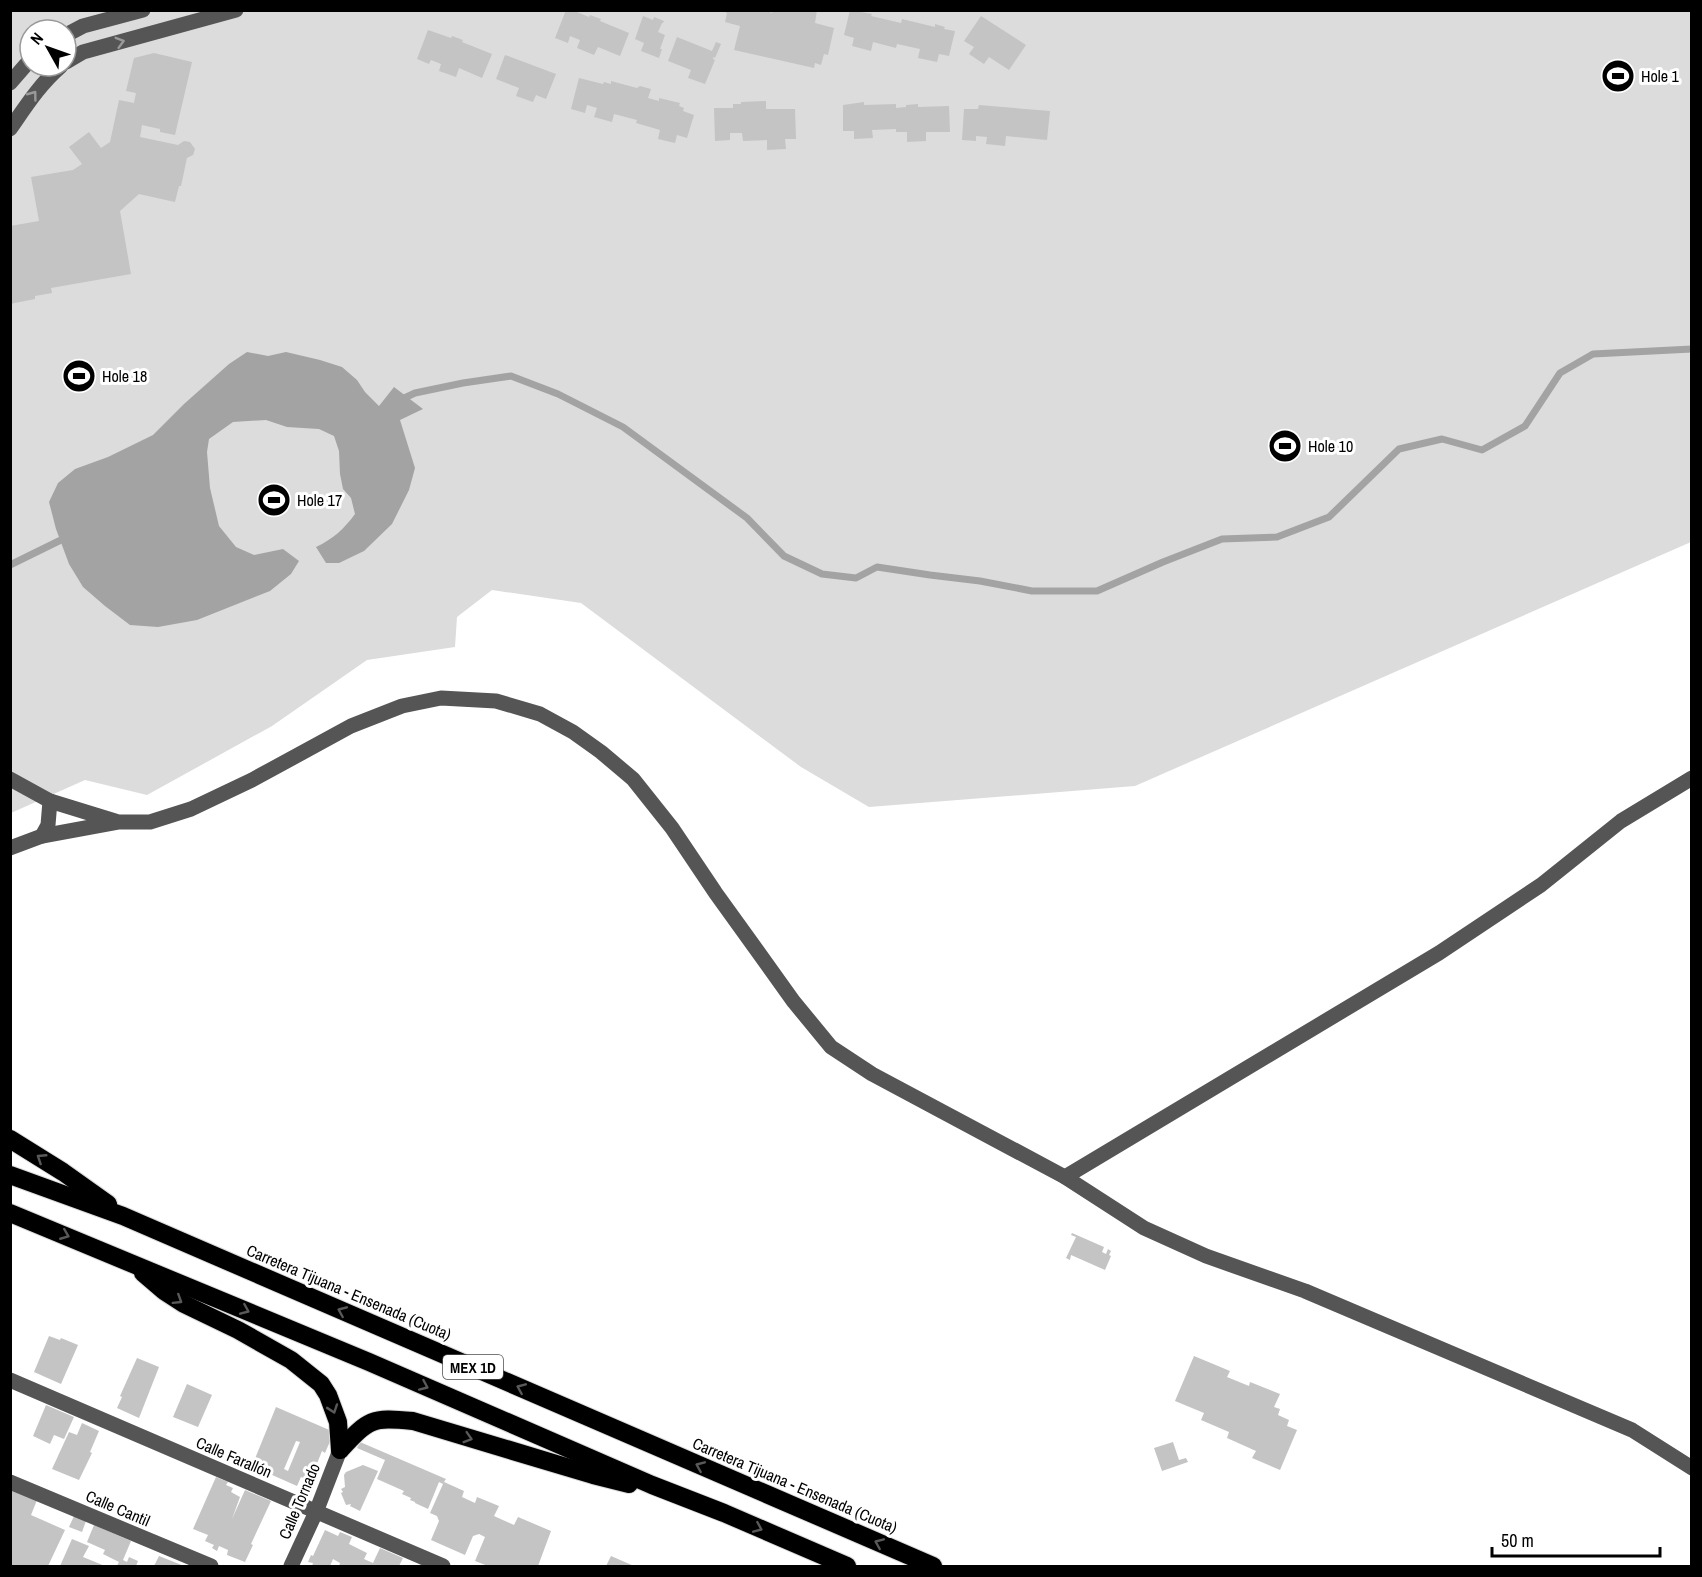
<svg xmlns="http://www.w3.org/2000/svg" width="1702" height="1577" font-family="'Archivo Narrow',sans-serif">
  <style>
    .green { fill: #dcdcdc; fill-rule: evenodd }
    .water { fill: #a3a3a3 }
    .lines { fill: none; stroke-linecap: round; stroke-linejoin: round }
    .stream { stroke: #a3a3a3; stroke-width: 7 }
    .building { fill: #c4c4c4; fill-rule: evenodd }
    .highway-casing { stroke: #dbdbdb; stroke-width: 20 }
    .minor { stroke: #555; stroke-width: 15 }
    .highway { stroke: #000; stroke-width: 18 }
    .oneway { stroke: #999 }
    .oneway2 { stroke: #595959 }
    .labels { text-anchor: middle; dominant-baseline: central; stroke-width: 6; stroke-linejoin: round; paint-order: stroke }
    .shield { fill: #fff; stroke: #4c4c4c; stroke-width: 1.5 }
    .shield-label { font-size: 15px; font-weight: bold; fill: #000 }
    .poi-label { font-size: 16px; fill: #000; stroke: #fff; text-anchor: start }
    .street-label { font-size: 16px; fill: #000; stroke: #fff }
  </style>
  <rect width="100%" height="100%" fill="#fff"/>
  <!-- green -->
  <path class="green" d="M11,11H1691V542L1135,786L869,807L801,767L581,603L492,590L457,617L455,647L367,660L272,726L147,795L85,780L11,813ZM30,30H66V66H30Z"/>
  <!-- water -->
  <path class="water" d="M247,352L268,356L286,352L320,360L342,367L357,380L365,392L379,406L394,387L423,409L400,420L415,468L409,490L392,524L364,551L339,563H326L316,547C333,539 344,529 355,514L351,498L343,489L340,474L339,451L334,436L319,429L287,427L266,420L233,422L209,439L207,452L210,488L219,526L236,547L254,555L283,549L299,561L291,574L270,591L197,620L158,627L130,625L105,606L83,587L69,564L56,529L49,502L58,483L75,469L108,457L153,435L184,404L229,364Z"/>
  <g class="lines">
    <!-- stream -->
    <g class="stream">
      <polyline points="400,400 415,393 463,383 511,376 558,394 623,427 747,518 784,556 822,574 856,578 877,567 930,575 980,581 1032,591 1097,591 1163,562 1222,539 1277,537 1329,517 1399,449 1442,439 1482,450 1525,426 1560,373 1593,354 1692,349"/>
      <polyline points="10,565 67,537"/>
    </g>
  </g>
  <!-- building -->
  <g class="building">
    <polygon points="566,10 572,10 589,17 590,15 601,19 600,21 629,33 620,56 598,47 594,55 577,48 580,40 570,36 568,43 555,38"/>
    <polygon points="721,10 764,10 772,13 773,10 817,10 815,23 834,28 828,55 824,54 821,65 815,63 814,68 734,50 740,26 725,22 727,13"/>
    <polygon points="850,10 872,14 871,16 901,23 902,19 935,27 935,24 945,27 944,29 955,31 949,56 939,54 937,62 918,58 920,49 897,44 896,48 873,42 871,51 852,46 854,38 844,35"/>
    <polygon points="643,16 653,20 654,17 664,21 663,23 662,23 658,32 665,35 660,49 662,49 659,58 641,51 644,43 635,39"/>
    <polygon points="981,16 1026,45 1009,70 989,57 984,64 969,54 974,47 964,41"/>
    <polygon points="428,30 451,38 452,36 463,40 462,42 492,54 482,78 459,68 456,77 439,71 441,64 431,60 429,64 417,59"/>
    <polygon points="677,37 712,51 716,42 721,44 715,58 713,57 713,59 715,60 705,84 688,78 691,70 668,61"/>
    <polygon points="154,53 192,62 175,135 160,132 160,129 142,125 140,137 178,145 184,141 190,142 195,149 193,155 187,158 181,186 179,186 175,202 139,194 120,211 131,274 51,288 52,293 35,296 35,299 10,304 10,226 39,221 31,177 73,170 82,164 69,147 89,132 101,148 110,142 119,100 134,103 136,93 126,91 134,58"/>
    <polygon points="505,55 556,74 546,99 536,95 533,102 516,96 519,88 496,79"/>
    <polygon points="579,78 603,84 604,82 611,84 611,81 637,88 640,86 651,89 648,98 659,101 659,98 680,103 679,106 684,108 683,111 694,115 687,138 677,135 675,143 658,139 660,130 636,123 637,120 614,114 612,122 594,117 597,108 587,105 585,113 571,109"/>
    <polygon points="766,101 766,109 795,109 796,139 785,139 786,149 767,150 767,140 743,141 742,133 730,133 730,140 715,141 714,108 733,108 733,104 741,104 741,102"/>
    <polygon points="864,102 864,105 896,104 896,108 906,107 906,105 918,104 918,107 949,106 950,132 926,132 926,141 907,142 907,132 896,132 896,129 872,130 873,138 854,139 854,131 843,131 843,105"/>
    <polygon points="979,105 1050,111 1047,140 1006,136 1005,146 986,144 987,137 976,136 976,141 962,140 964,109 978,109"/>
    <polygon points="1072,1233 1104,1247 1102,1252 1106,1254 1108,1249 1111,1251 1109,1255 1111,1256 1105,1270 1071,1255 1070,1260 1066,1258 1076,1237 1071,1235"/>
    <polygon points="49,1336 60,1340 61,1338 78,1345 61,1384 34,1372"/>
    <polygon points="1194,1356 1230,1371 1227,1377 1249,1386 1250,1382 1280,1394 1274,1407 1280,1409 1278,1415 1289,1420 1287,1426 1297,1430 1280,1470 1252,1458 1256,1451 1227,1438 1229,1432 1201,1420 1204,1413 1175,1401"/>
    <polygon points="137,1358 159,1367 139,1418 117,1408 122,1397 120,1396"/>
    <polygon points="187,1384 212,1395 198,1427 173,1417"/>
    <polygon points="46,1405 74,1417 64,1439 54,1435 50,1444 33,1436"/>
    <path d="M276,1407L334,1432L325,1453L322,1451L310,1481L301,1477L297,1486L252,1466ZM296,1441L300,1442L288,1471L284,1469Z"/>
    <polygon points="82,1423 99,1431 90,1452 92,1453 79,1480 52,1469 69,1432 77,1435"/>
    <polygon points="360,1442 446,1479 444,1482 464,1491 462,1497 475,1503 477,1497 499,1506 494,1516 514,1525 518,1517 551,1531 538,1566 488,1566 475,1561 485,1537 479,1534 473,1536 465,1555 431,1540 439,1521 437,1516 430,1513 443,1484 439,1482 428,1509 415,1503 415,1502 410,1500 411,1498 402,1494 404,1491 377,1479 385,1460 357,1448"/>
    <polygon points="1173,1442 1179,1460 1186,1458 1188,1462 1162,1471 1154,1448"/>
    <polygon points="363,1465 378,1471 360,1511 350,1506 351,1504 346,1505 341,1493 343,1492 341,1489 345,1487 344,1475 346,1472"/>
    <polygon points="216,1477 228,1482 226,1485 233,1488 231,1492 240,1497 232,1519 245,1490 271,1501 251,1544 253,1545 245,1562 227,1555 228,1550 219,1546 217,1551 212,1548 214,1545 205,1541 208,1535 193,1529"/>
    <polygon points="10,1488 37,1500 31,1515 65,1530 48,1566 10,1566"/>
    <polygon points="74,1516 86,1521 82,1532 69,1527"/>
    <polygon points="94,1525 131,1541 123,1560 127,1562 129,1557 138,1561 136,1566 117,1566 119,1562 103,1554 105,1550 87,1542"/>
    <polygon points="325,1530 338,1536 340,1532 352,1537 349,1544 367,1553 364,1559 373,1563 380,1548 403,1558 399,1566 339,1566 340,1563 333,1559 330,1566 312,1566 313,1563 308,1562 311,1555 313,1556"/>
    <polygon points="72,1539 89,1546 83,1557 105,1566 60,1566"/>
    <polygon points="159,1556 184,1566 154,1566"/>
    <polygon points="611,1556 634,1566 606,1566"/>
  </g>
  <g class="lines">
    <defs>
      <g id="highway">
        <polyline points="10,1139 63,1172 108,1204"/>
        <polyline points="10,1175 123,1216 933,1566"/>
        <polyline points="10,1213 369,1362 652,1485 724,1513 847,1566"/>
        <polyline points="143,1273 164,1291 184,1304 238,1330 291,1360 321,1384 328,1395 338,1422 340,1450"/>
        <path d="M340,1450C369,1419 371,1417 413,1421L593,1475L629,1484"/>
      </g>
    </defs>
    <!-- highway casing -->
    <use href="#highway" class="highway-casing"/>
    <!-- minor -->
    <g class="minor">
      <polyline points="66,35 83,26 143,10"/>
      <polyline points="66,62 83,52 236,10"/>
      <polyline points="10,83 30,60"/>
      <path d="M10,129C26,106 40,84 61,66"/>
      <polyline points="10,779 50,801 115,821"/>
      <polyline points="42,836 48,825 50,801"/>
      <polyline points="10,848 42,836 118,822 150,822 191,809 252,780 351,726 402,706 441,698 496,701 540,714 573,732 601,752 633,779 672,828 715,892 794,1002 831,1047 872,1074 1065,1177 1144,1228 1206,1256 1305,1291 1632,1430 1692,1468"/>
      <polyline points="1065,1177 1439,953 1541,885 1621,821 1692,778"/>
      <polyline points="10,1380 443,1566"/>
      <polyline points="10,1482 211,1566"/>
      <polyline points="291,1566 316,1512 340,1450"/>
    </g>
    <!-- highway -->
    <use href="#highway" class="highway"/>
  </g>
  <!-- one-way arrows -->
  <defs><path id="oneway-chevron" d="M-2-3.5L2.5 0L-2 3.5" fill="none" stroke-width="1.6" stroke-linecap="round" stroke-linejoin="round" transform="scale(1.5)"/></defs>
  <g class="oneway">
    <use href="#oneway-chevron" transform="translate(120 42) rotate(-16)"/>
    <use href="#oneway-chevron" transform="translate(33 95) rotate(-53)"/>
  </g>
  <g class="oneway2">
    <use href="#oneway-chevron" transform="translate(41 1158) rotate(-147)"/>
    <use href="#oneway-chevron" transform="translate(65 1235) rotate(22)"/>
    <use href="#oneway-chevron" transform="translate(178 1300) rotate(32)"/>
    <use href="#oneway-chevron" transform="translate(245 1310) rotate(23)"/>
    <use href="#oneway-chevron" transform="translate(342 1311) rotate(-157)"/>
    <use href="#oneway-chevron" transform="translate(424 1386) rotate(24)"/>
    <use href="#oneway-chevron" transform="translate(521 1388) rotate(-157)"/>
    <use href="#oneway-chevron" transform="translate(333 1409) rotate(71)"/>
    <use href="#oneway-chevron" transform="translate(468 1438) rotate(17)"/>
    <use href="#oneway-chevron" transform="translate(700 1466) rotate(-157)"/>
    <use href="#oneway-chevron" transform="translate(758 1528) rotate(23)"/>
    <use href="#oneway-chevron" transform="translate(879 1543) rotate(-157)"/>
  </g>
  <!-- icons -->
  <defs>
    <symbol id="stadium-disc" viewBox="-11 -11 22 22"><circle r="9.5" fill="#000" stroke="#fff"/><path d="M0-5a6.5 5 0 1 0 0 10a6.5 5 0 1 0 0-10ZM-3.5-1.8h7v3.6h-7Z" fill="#fff"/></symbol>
  </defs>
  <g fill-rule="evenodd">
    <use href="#stadium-disc" x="1599" y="57" width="38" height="38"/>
    <use href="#stadium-disc" x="60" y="357" width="38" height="38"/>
    <use href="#stadium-disc" x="1266" y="427" width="38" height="38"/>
    <use href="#stadium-disc" x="255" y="481" width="38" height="38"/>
  </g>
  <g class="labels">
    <!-- shield labels -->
    <rect class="shield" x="443" y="1355" width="60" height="24" rx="4.5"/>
    <g class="shield-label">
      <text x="473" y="1367">MEX 1D</text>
    </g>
    <!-- poi labels -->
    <g class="poi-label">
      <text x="1641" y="76">Hole 1</text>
      <text x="102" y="376">Hole 18</text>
      <text x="1308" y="446">Hole 10</text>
      <text x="297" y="500">Hole 17</text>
    </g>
    <!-- street labels -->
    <g class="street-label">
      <text transform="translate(349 1292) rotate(23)">Carretera Tijuana - Ensenada (Cuota)</text>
      <text transform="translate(234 1457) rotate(23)">Calle Farallón</text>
      <text transform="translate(795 1485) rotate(23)">Carretera Tijuana - Ensenada (Cuota)</text>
      <text transform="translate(299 1501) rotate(-67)">Calle Tornado</text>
      <text transform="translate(118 1508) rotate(23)">Calle Cantil</text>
    </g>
  </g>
  <!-- border -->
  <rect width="1702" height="1577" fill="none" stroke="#000000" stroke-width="24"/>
  <!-- north arrow -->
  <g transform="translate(48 48) rotate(310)"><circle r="28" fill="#ffffff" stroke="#999999" stroke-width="1.5"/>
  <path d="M0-4.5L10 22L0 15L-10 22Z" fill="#000000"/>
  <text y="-9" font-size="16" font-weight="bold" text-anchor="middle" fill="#000000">N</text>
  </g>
  <!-- scale -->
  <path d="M1492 1547v9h168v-9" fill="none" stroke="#000000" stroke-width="3"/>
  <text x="1501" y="1547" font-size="18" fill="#000000" stroke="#ffffff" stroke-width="4.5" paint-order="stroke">50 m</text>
</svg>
